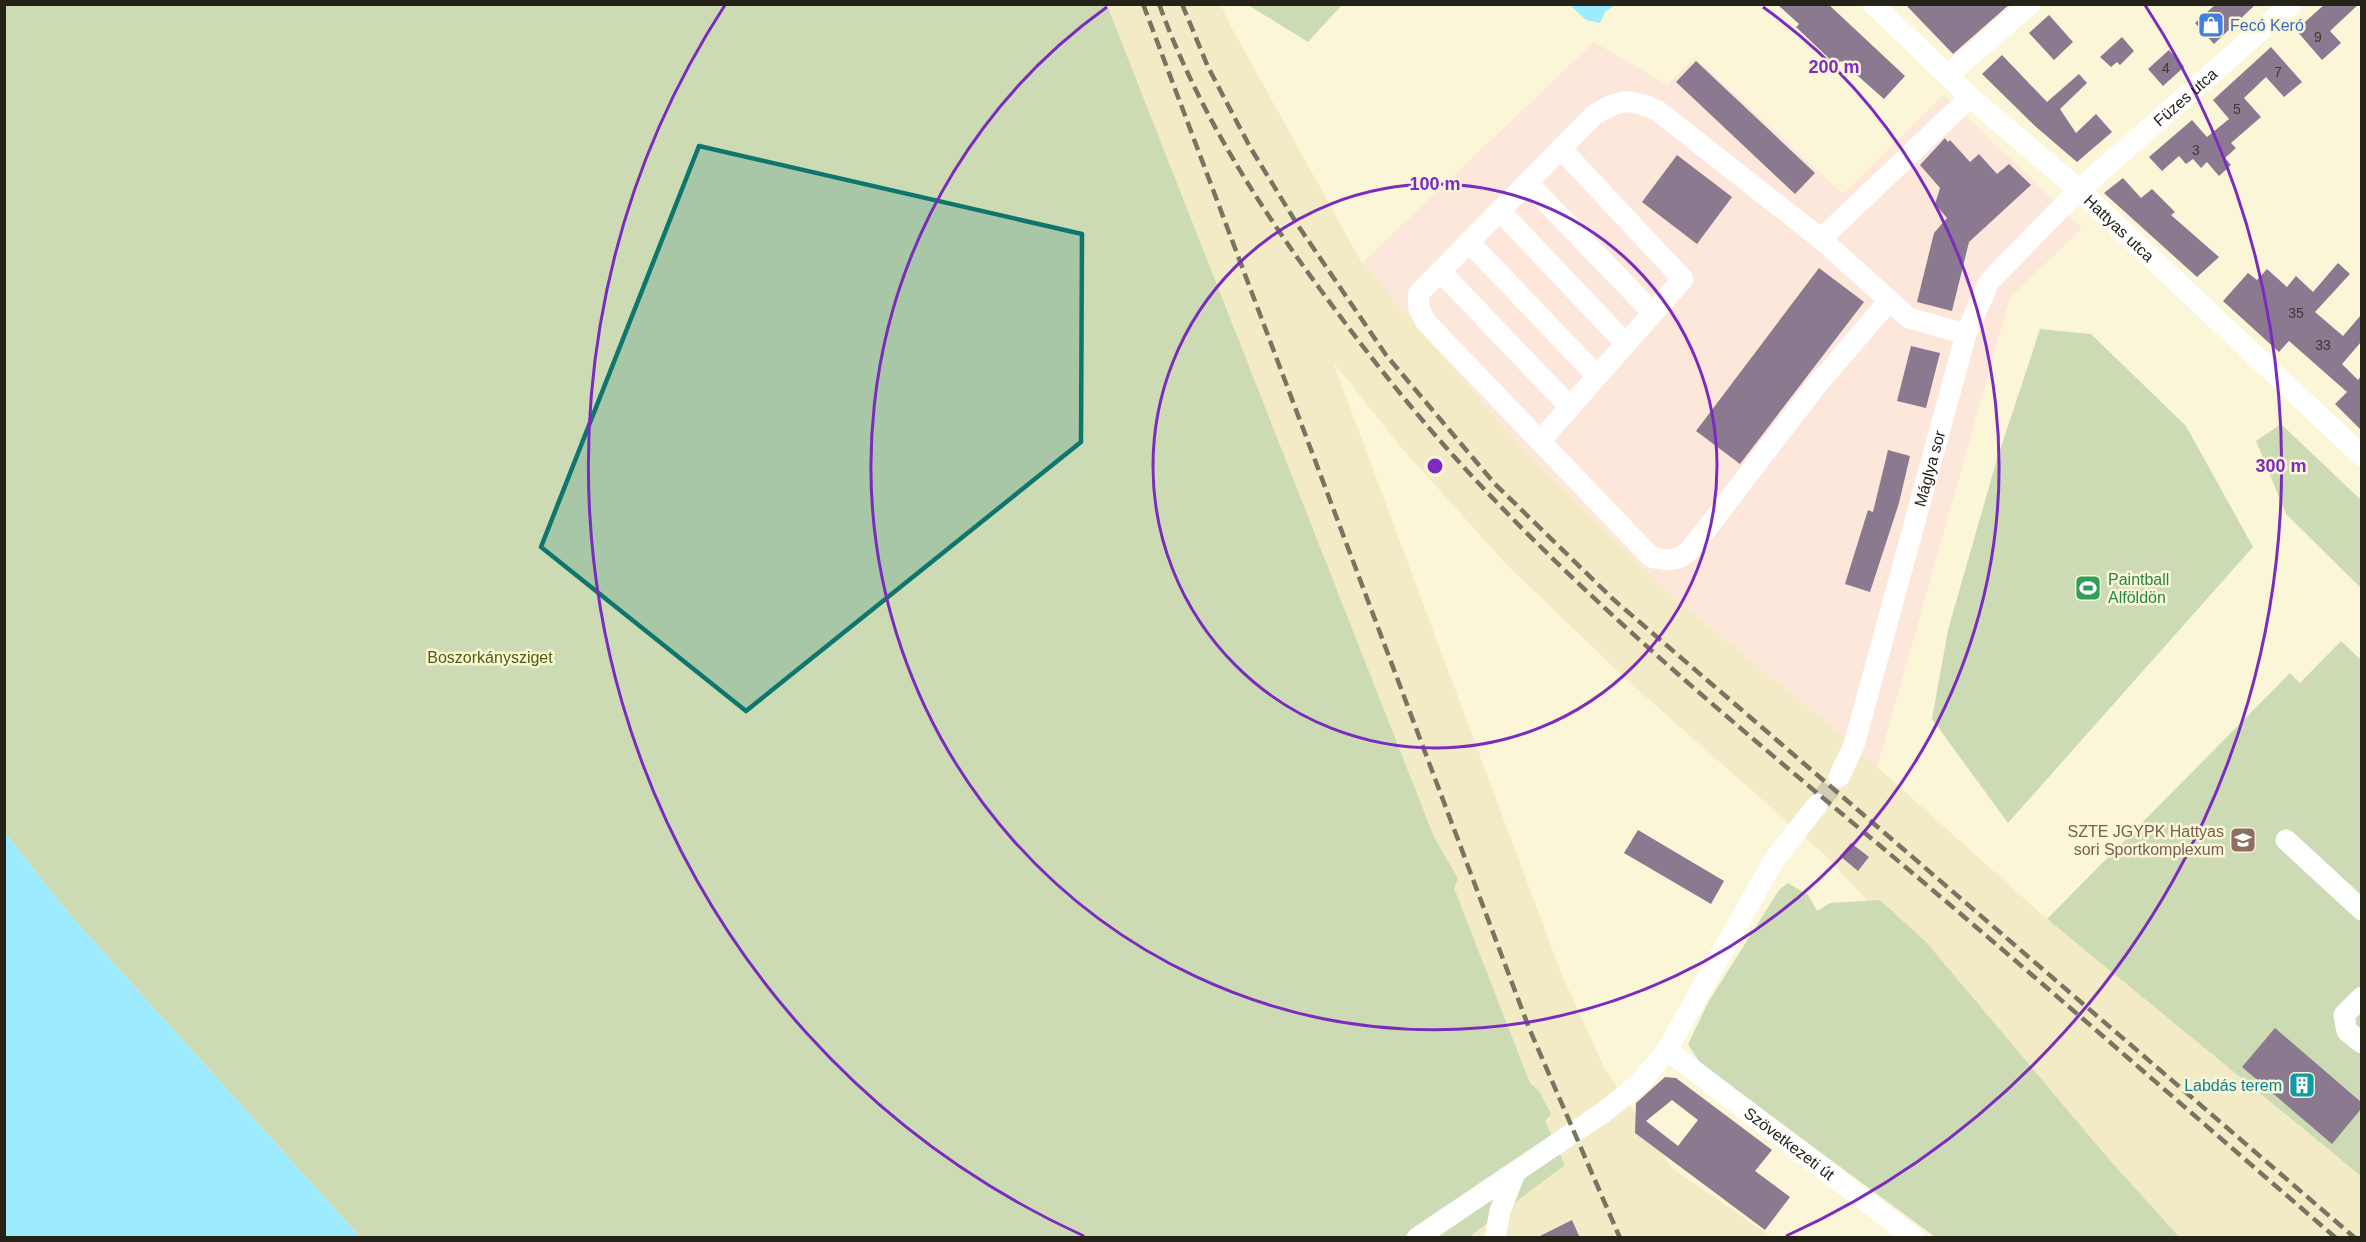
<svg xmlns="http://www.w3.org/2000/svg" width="2366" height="1242" font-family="Helvetica,sans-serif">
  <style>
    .industrial { fill: #fde6da }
    .built { fill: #f3ebc6 }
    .green { fill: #cddbb5 }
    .water { fill: #9cebfe }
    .building { fill: #8a798f; fill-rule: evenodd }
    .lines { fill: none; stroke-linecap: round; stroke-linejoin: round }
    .minor-tunnel { stroke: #d1ccb2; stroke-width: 21; stroke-dasharray: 21 10; stroke-linecap: butt }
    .minor { stroke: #fff; stroke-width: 21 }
    .rail { stroke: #787462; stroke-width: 4.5; stroke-dasharray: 12 6; stroke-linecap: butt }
    .marked { fill: #0f766e; fill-opacity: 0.2; stroke: #0f766e; stroke-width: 4.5; stroke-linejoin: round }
    .ring { fill: none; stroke: #7b2cbf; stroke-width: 3 }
    .labels { text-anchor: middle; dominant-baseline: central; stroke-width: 5; stroke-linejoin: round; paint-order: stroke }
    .number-label { font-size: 14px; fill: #3e3836 }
    .shop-label { font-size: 16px; fill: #366cbe; stroke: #fcf6d8; text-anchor: start }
    .street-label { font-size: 16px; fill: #252218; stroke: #fcf6d8 }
    .leisure-label { font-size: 16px; fill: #27864d; stroke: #fcf6d8; text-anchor: start }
    .park-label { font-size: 16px; fill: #4a6104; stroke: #fcf6d8 }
    .education-label { font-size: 16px; fill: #785e54; stroke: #fcf6d8; text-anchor: end }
    .culture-label { font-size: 16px; fill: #0d838f; stroke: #fcf6d8; text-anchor: end }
    .centre { fill: #7b2cbf; stroke: #fcf6d8; stroke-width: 3 }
    .ring-label { font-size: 18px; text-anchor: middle; font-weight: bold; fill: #7b2cbf; stroke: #fcf6d8; stroke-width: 5; stroke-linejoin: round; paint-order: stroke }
  </style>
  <rect width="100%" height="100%" fill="#fcf6d8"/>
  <!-- industrial -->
  <polygon class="industrial" points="1594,42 1667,85 1695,58 1843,194 1944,95 2082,228 2010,298 1877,768 1837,731 1668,593 1534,462 1362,263"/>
  <!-- built -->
  <polygon class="built" points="1107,5 1221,5 1229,23 1362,263 1534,462 1668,593 1837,731 2047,919 2361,1176 2361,1237 2178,1237 1827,857 1627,680 1505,563 1400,446 1333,362 1561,973 1605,1069 1672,1168 1772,1237 1469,1237 1565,1165 1551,1136"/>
  <!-- green -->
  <g class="green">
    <polygon points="4,5 1107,5 1434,837 1458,879 1454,888 1530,1083 1539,1091 1551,1114 1545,1121 1565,1165 1469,1237 360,1237 71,916 5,833"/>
    <polygon points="1248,5 1342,5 1308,42"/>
    <polygon points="2040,329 2091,334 2186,426 2253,547 2008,823 1932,719 1948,630 1997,459"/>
    <polygon points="2281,424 2361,500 2361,588 2286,514 2256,441"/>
    <polygon points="2341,641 2361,660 2361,1176 2047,919 2290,673 2300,683"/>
    <polygon points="1788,883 1808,895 1817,911 1830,903 1880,900 1926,942 2107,1157 2179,1237 1935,1237 1700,1063 1688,1044 1709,1001 1779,890"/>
  </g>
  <!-- water -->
  <g class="water">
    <polygon points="1570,5 1615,5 1605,12 1600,23 1586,20"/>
    <polygon points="5,833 71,916 360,1237 5,1237"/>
  </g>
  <!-- building -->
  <g class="building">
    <polygon points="1777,4 1828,4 1905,76 1884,99 1841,61 1837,66 1796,27 1799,24"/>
    <polygon points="1905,4 2010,4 1953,54"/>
    <polygon points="2216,4 2256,4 2214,44 2195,23"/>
    <polygon points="2325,4 2359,4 2330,31 2341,43 2322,60 2296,30"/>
    <polygon points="2049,15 2073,42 2054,60 2029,33"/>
    <polygon points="2122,37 2134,51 2120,65 2117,62 2111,67 2100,57"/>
    <polygon points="2271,47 2302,82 2284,97 2266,77 2244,98 2261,117 2231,143 2236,148 2225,158 2231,165 2219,176 2207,162 2201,168 2193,159 2186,164 2179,156 2162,171 2149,157 2192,120 2207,137 2229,119 2213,100"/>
    <polygon points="2169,50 2184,67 2163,86 2148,69"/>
    <polygon points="2002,55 2047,102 2079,74 2087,83 2060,109 2076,133 2096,114 2112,132 2077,162 2035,126 1982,74"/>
    <polygon points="1696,61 1815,173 1795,194 1676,82"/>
    <polygon points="1945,138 1948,142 1950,140 1970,162 1979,154 1997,174 2009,164 2031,185 1969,242 1952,311 1917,302 1934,233 1947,218 1935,204 1940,188 1920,165"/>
    <polygon points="1677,155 1732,197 1697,244 1642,202"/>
    <polygon points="2123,178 2141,198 2152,189 2175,212 2171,215 2219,257 2197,277 2104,193"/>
    <polygon points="2338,263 2350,274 2315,312 2343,336 2361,315 2361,342 2342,364 2358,380 2361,376 2361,430 2335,404 2347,392 2289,341 2279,352 2223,301 2248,273 2257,280 2267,269 2287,287 2296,276 2313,292"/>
    <polygon points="1819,268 1864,302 1740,464 1696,431"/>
    <polygon points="1911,346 1940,353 1926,408 1897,401"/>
    <polygon points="1888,450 1910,456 1899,503 1870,592 1845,584 1868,510 1873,512"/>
    <polygon points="1638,830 1724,881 1711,904 1624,853"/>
    <polygon points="1851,843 1869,857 1858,871 1840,856"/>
    <polygon points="2275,1028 2361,1102 2361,1109 2332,1144 2242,1067"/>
    <path d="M1665,1077L1676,1078L1772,1150L1755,1171L1790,1197L1765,1230L1635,1133L1636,1103ZM1672,1100L1698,1120L1678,1146L1646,1121Z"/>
    <polygon points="1572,1220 1580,1238 1536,1238"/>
  </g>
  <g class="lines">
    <!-- minor-tunnel -->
    <polyline class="minor-tunnel" points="1818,804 1839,777"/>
    <!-- minor -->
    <g class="minor">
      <path id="s1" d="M1873,4L1970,97L2079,190L2362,456"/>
      <polyline points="1948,75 2030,4"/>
      <polyline points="1528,183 1653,313"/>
      <polyline points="1500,211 1626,344"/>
      <polyline points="1821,239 1909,318 1966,334"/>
      <polyline points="1469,242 1597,376"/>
      <polyline points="1440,271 1570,407"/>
      <path d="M1889,301L1816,386L1698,540C1682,560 1676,563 1651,557L1426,322L1419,308L1418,294L1594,115C1621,99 1629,97 1658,111L1821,239L1970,97"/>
      <polyline points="1540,441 1683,279 1561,149"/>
      <path id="s2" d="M1839,777L1854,745L1966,334L1989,282L2054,215L2079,190L2291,4"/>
      <polyline points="2286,840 2362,910"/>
      <polyline points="2362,997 2344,1015 2347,1031 2362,1043"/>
      <path id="s3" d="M1667,1050L1914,1238"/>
      <polyline points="1417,1238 1604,1112 1640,1083 1667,1050 1774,860 1818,804"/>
      <polyline points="1495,1238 1500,1211 1515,1173"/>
    </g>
    <!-- rail -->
    <g class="rail">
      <polyline points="1143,4 1529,1028 1620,1238"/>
      <path d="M1159,4C1197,108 1255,201 1320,289C1371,359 1425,427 1485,490C1621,634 1778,759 1929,887C2066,1003 2200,1121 2336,1238"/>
      <polyline points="1182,4 1208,67 1250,147 1297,224 1386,355 1495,484 1614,600 2355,1238"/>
    </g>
  </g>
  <!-- marked area -->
  <path class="marked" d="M699,146L1082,234L1081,442L746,711L541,547Z"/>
  <!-- distance rings -->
  <g class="ring">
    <circle cx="1435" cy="466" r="282"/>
    <path d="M1763 7A564 564 0 1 1 1107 7"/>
    <path d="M1084 1236A846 846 0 0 1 725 5M2145 5A846 846 0 0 1 1786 1236"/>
  </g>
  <!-- icons -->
  <defs>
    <symbol id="shop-square" viewBox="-11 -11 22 22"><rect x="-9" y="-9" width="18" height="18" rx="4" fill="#3f7fe0" stroke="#fcf6d8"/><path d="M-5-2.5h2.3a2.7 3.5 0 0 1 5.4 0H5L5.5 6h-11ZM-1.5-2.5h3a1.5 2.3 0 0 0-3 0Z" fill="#fff"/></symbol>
    <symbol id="stadium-square" viewBox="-11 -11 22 22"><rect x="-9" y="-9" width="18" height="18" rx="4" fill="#2e9e5b" stroke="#fcf6d8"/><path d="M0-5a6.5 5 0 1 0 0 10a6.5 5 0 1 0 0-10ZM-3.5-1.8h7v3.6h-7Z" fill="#fff"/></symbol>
    <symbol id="university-square" viewBox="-11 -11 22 22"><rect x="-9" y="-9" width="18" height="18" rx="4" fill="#8d6e63" stroke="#fcf6d8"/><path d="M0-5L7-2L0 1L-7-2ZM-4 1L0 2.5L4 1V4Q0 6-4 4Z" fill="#fff"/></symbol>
    <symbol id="building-square" viewBox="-11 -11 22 22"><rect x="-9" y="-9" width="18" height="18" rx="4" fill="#0f9aa8" stroke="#fcf6d8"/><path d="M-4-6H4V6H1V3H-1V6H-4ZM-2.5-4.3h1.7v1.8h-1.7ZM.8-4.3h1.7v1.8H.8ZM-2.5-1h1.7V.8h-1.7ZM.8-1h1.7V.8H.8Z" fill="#fff"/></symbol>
  </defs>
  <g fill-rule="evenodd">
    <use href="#shop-square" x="2196" y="10" width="30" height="30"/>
    <use href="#stadium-square" x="2073" y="573" width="30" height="30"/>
    <use href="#university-square" x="2228" y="825" width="30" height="30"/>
    <use href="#building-square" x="2287" y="1070" width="30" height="30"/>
  </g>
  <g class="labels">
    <!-- number labels -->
    <g class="number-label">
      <text x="2318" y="37">9</text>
      <text x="2166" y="68">4</text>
      <text x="2278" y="72">7</text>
      <text x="2237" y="109">5</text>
      <text x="2196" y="150">3</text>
      <text x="2296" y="313">35</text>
      <text x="2323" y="345">33</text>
    </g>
    <!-- shop labels -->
    <g class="shop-label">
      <text x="2230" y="25">Fecó Keró</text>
    </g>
    <!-- street labels -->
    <g class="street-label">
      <text stroke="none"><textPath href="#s2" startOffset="788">Füzes utca</textPath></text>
      <text stroke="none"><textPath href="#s1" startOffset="333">Hattyas utca</textPath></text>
      <text stroke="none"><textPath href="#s2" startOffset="322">Máglya sor</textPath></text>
      <text stroke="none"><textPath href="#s3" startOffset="154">Szövetkezeti út</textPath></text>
    </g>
    <!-- leisure labels -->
    <g class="leisure-label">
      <text x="2108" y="579">Paintball<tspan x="2108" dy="18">Alföldön</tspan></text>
    </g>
    <!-- park labels -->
    <g class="park-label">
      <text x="490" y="657">Boszorkánysziget</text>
    </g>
    <!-- education labels -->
    <g class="education-label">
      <text x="2224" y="831">SZTE JGYPK Hattyas<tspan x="2224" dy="18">sori Sportkomplexum</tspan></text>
    </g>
    <!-- culture labels -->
    <g class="culture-label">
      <text x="2282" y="1085">Labdás terem</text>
    </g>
  </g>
  <circle cx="1435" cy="466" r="9" class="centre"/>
  <g class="ring-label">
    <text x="1834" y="73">200 m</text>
    <text x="1435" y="190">100 m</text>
    <text x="2281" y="472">300 m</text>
  </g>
  <!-- border -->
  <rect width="2366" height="1242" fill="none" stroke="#252218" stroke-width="12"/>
</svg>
